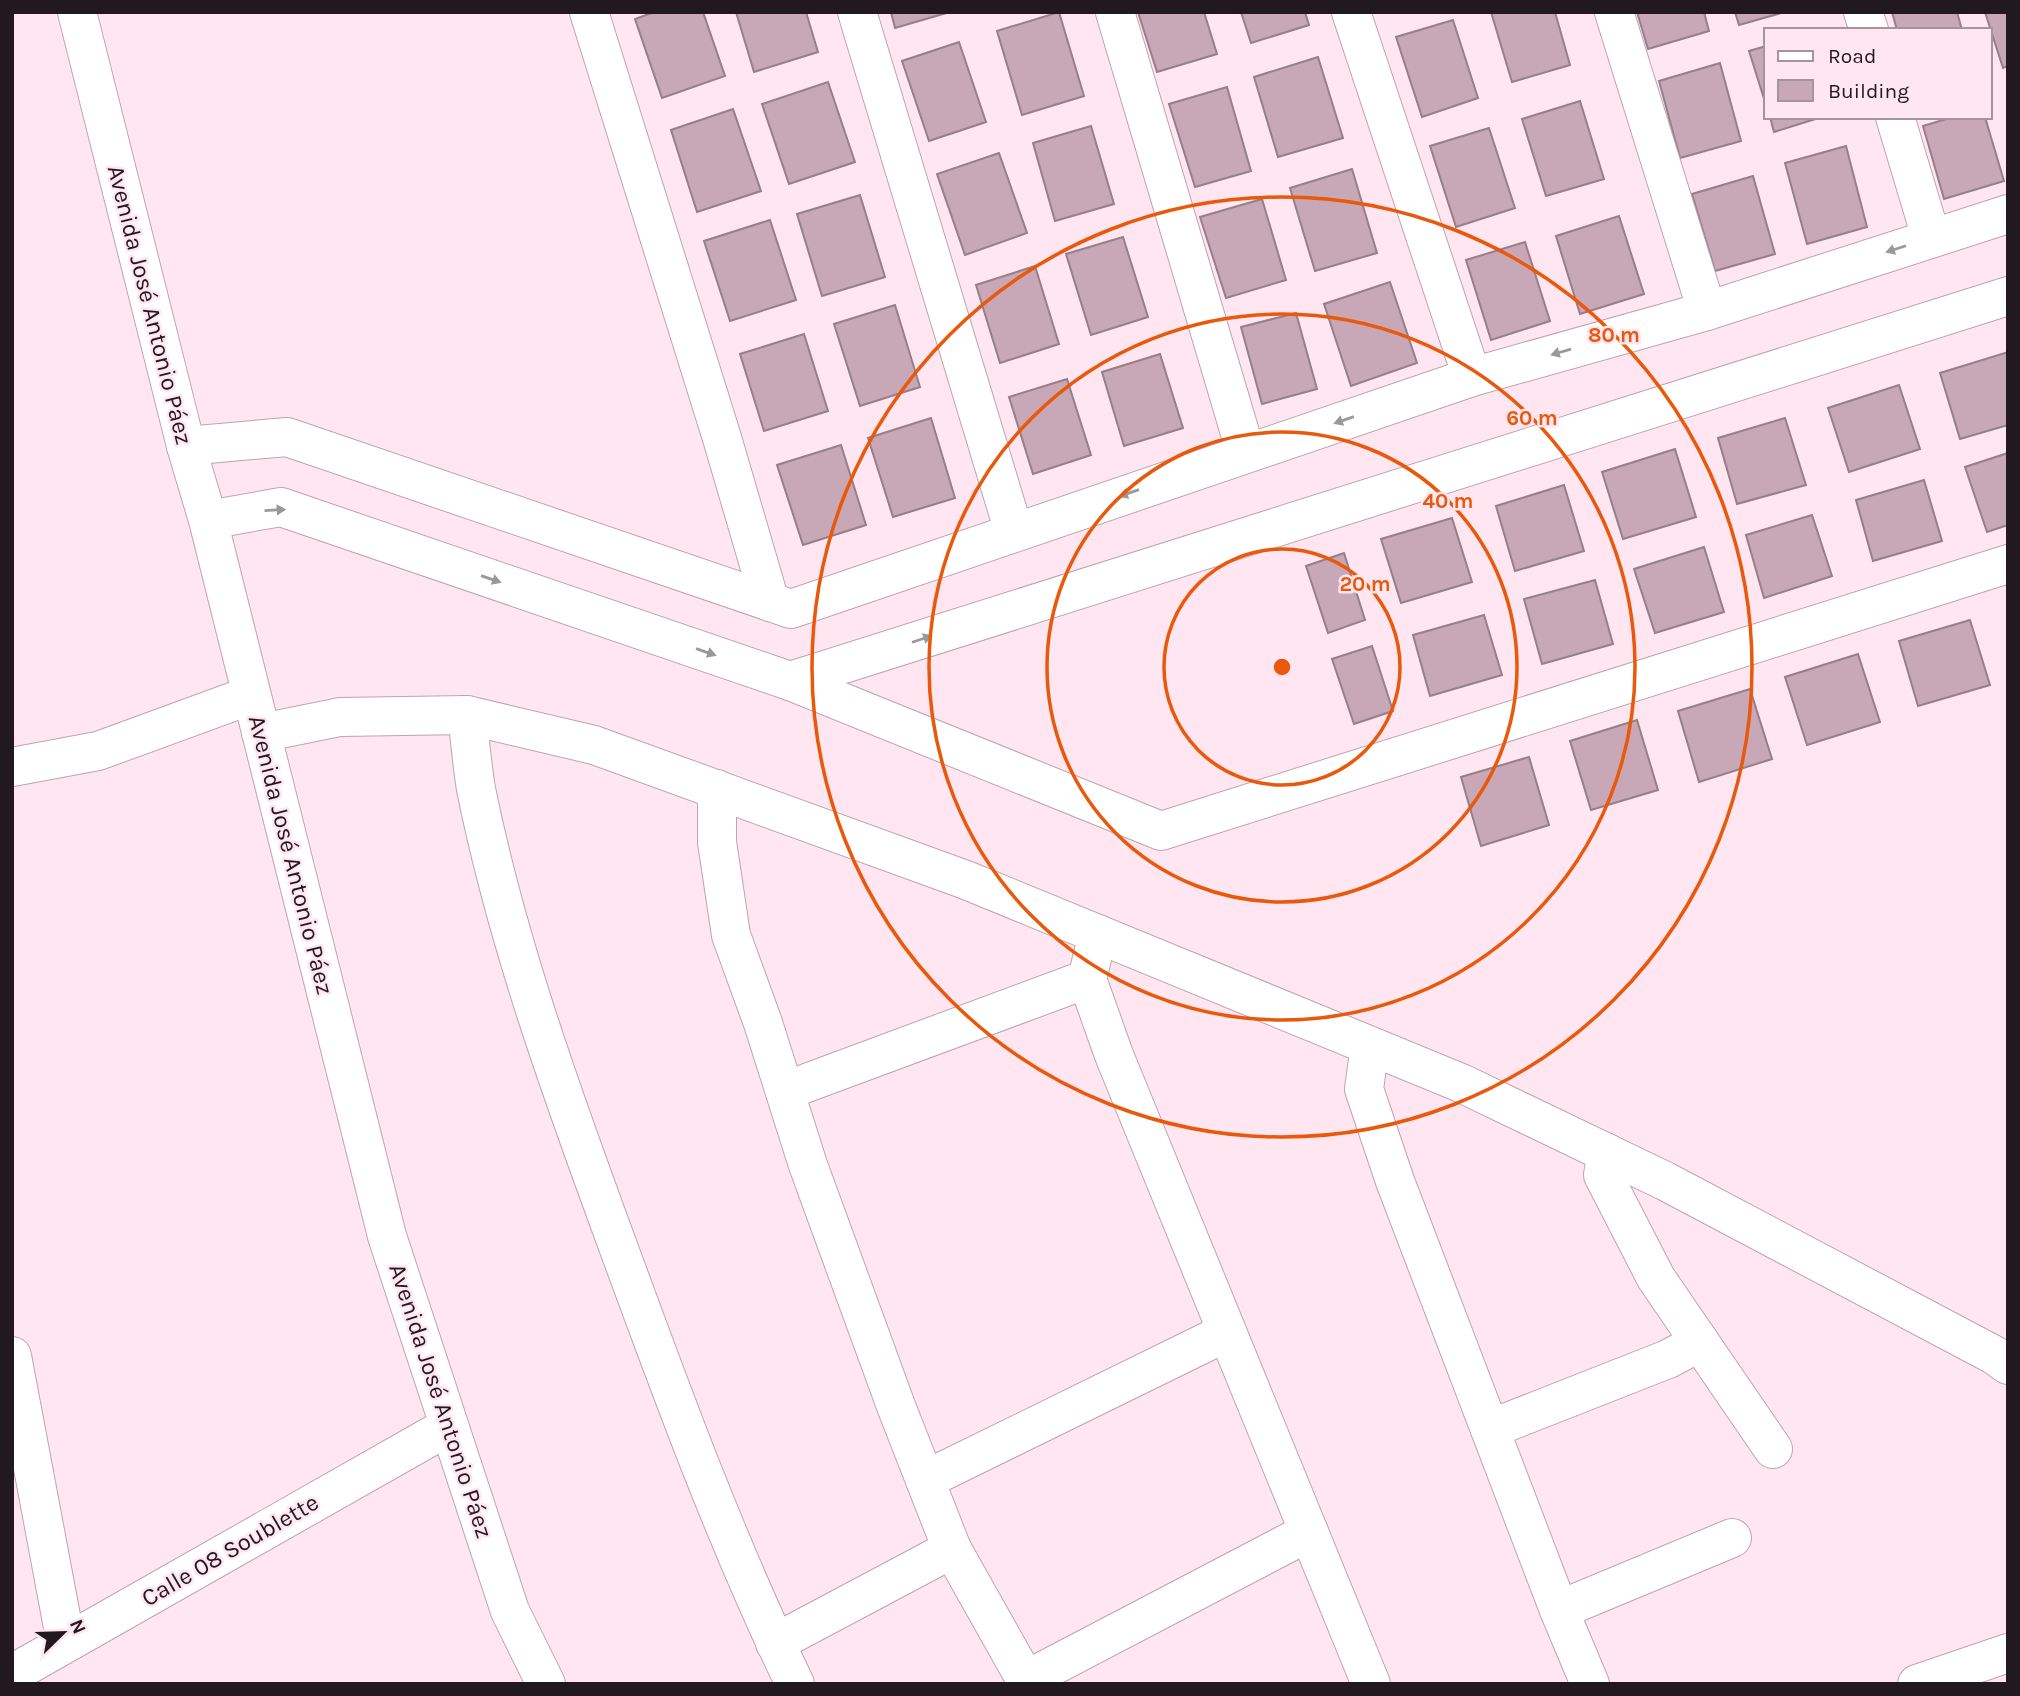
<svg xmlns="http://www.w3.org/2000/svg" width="2020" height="1696" font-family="Karla,sans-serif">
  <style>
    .building { fill: #c8a7b6; stroke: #967f89; stroke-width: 2 }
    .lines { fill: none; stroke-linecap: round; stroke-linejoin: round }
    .minor-casing { stroke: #bca5af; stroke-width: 40 }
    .minor { stroke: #fff; stroke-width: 38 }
    .oneway { fill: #9b9899 }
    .ring { fill: none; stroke: #e8590c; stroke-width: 3.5 }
    .labels { text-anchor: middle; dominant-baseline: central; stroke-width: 5; stroke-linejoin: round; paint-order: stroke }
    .street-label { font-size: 24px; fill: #21191d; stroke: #ffe6f1 }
    .centre { fill: #e8590c; stroke: #ffe6f1; stroke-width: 3.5 }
    .ring-label { font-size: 21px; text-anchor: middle; font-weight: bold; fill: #e8590c; stroke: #ffe6f1; stroke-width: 5; stroke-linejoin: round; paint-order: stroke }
  </style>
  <rect width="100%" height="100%" fill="#ffe6f1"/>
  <!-- building -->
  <g class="building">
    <polygon points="654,12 703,12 725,76 662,98 635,19"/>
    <polygon points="736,12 806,12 818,52 754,72"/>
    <polygon points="891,12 950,12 895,28"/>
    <polygon points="1059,12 1084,96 1022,115 997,31"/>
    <polygon points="1138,12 1204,12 1217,54 1157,72"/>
    <polygon points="1241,12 1305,12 1309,25 1251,43"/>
    <polygon points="1491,12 1555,12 1570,65 1512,82"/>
    <polygon points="1637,12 1704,12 1709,31 1648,49"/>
    <polygon points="1735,12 1785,12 1739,25"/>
    <polygon points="1892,12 1957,12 1962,30 1897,30"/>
    <polygon points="1985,12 2008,12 2008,66 2003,68"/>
    <polygon points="1453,20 1478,98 1422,117 1396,37"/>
    <polygon points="959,42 986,122 929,141 902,61"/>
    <polygon points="1766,46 1766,105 1749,51"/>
    <polygon points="1318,57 1343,138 1278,157 1254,77"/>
    <polygon points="1720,63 1741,141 1680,158 1659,81"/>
    <polygon points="828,82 855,162 789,184 762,104"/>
    <polygon points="1227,87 1251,171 1195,187 1169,104"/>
    <polygon points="1580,101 1604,179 1546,196 1522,119"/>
    <polygon points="733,109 761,191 697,212 671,130"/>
    <polygon points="1770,117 1822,117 1774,132"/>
    <polygon points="1953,117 1985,117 2004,181 1944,199 1923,126"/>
    <polygon points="1091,126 1114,204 1055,221 1033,143"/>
    <polygon points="1489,128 1515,208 1456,227 1430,146"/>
    <polygon points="1846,146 1867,227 1807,244 1785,163"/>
    <polygon points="999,153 1027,233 965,255 937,174"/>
    <polygon points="1352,169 1377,253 1315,271 1290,188"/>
    <polygon points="1753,176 1775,254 1715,271 1692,194"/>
    <polygon points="860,195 885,277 822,296 797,214"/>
    <polygon points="1262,199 1286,280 1226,298 1200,217"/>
    <polygon points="1619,216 1644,294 1580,314 1556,236"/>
    <polygon points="770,220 796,300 730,321 704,241"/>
    <polygon points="1123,237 1148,317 1091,335 1066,254"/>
    <polygon points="1525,242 1550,321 1491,340 1466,260"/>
    <polygon points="1035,266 1059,344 1000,363 976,285"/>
    <polygon points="1390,282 1417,363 1351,386 1324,304"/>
    <polygon points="895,305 920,387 860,406 834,324"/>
    <polygon points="1296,313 1317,389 1262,404 1241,327"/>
    <polygon points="804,334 828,411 764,431 740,354"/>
    <polygon points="2008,352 2008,425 1960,439 1940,373"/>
    <polygon points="1160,354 1183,428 1124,446 1102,372"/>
    <polygon points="1067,379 1091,455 1033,474 1009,397"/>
    <polygon points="1899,385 1920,449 1849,472 1828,408"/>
    <polygon points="931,418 955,498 893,517 868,438"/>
    <polygon points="1785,418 1806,485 1737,504 1718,438"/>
    <polygon points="841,445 866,525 803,545 777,465"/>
    <polygon points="1675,449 1696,517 1623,539 1602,472"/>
    <polygon points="2008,453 2008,525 1987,532 1965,467"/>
    <polygon points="1924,480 1942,541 1873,561 1856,500"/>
    <polygon points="1564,485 1584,551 1515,571 1496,506"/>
    <polygon points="1812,515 1832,576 1764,598 1746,535"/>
    <polygon points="1452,518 1472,582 1401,603 1381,539"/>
    <polygon points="1704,547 1724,612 1655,633 1634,569"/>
    <polygon points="1344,553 1365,620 1328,633 1306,566"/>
    <polygon points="1595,580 1613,644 1542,664 1524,599"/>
    <polygon points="1484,615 1502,675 1430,696 1413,635"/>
    <polygon points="1970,620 1990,685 1918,706 1899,641"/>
    <polygon points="1372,646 1393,711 1354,724 1332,659"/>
    <polygon points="1858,654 1880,722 1807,745 1785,677"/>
    <polygon points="1750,689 1772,759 1699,782 1678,711"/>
    <polygon points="1637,720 1658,790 1591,810 1570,741"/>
    <polygon points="1529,757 1549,825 1481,846 1461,777"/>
  </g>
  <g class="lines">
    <defs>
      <g id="minor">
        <polyline points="77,12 186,446 208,520 387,1236 510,1611 546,1684"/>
        <polyline points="589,12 722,438 770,602"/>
        <polyline points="857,12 1014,532"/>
        <polyline points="1115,12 1246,453"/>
        <polyline points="1351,12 1472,377"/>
        <polyline points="1614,12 1707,311"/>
        <polyline points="1863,12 1869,30"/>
        <polyline points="1895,117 1931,237"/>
        <polyline points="186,446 287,437 791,609 1472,377 1707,311 2008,214"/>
        <polyline points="208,520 281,507 790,681 2008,296"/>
        <polyline points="790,681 1161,831 2008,564"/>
        <path d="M467,715C470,739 472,765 476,789C507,942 561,1091 615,1238C670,1388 725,1539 795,1684"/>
        <polyline points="261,733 340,717 467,715 594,745 966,880 1461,1083 1665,1181 1994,1355 2008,1365"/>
        <polyline points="12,767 98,751 251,695"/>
        <polyline points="717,789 717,842 731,935 763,1023 808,1165 896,1406 952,1549 1028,1684"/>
        <polyline points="1098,934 1087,979 1114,1055 1371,1684"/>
        <polyline points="1370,1046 1364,1089 1395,1181 1559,1610 1590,1684"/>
        <polyline points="785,1091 1087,979"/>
        <polyline points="1607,1153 1603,1175 1656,1278 1773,1449"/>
        <polyline points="12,1356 66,1643"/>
        <polyline points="1490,1429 1668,1359 1700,1342"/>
        <polyline points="925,1480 1227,1332"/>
        <polyline points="1559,1610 1732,1538"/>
        <polyline points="775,1643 952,1549"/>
        <polyline points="12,1674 449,1426"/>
        <polyline points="1026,1680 1309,1532"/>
        <polyline points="1917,1684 2008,1653"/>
      </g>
    </defs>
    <!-- minor casing -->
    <use href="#minor" class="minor-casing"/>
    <!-- minor -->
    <use href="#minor" class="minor"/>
  </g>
  <!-- one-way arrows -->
  <defs><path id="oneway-solid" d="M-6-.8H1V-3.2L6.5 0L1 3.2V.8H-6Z" transform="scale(1.75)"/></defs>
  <g class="oneway">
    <use href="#oneway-solid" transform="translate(1896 249) rotate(162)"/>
    <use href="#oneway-solid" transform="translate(1561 352) rotate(164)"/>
    <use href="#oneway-solid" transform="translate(1344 420) rotate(161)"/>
    <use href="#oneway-solid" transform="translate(1129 493) rotate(161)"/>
    <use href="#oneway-solid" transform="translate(275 510) rotate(-3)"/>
    <use href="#oneway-solid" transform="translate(491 579) rotate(19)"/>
    <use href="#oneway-solid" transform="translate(922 639) rotate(-18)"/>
    <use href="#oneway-solid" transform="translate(706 652) rotate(19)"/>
  </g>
  <!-- distance rings -->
  <g class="ring">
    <circle cx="1282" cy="667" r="118"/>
    <circle cx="1282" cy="667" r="235"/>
    <circle cx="1282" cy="667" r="353"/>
    <circle cx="1282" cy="667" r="470"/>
  </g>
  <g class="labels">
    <!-- street labels -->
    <g class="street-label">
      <text transform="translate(150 305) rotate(76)">Avenida José Antonio Páez</text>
      <text transform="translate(291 855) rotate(76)">Avenida José Antonio Páez</text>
      <text transform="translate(441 1401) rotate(72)">Avenida José Antonio Páez</text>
      <text transform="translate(230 1550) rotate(-30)">Calle 08 Soublette</text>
    </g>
  </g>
  <circle cx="1282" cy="667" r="10" class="centre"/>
  <g class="ring-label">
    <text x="1614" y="342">80 m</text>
    <text x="1532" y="425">60 m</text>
    <text x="1448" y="508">40 m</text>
    <text x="1365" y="591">20 m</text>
  </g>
  <!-- border -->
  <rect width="2020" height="1696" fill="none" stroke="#21191d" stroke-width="28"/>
  <!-- legend -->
  <rect x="1764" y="28" width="228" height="91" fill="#ffe6f1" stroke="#a6949c" stroke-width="2"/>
  <rect x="1778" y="51" width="35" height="10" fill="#ffffff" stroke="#a6949c" stroke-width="2"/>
  <text x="1828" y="63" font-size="21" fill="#21191d">Road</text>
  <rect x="1778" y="80" width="35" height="21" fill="#c8a7b6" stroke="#a6949c" stroke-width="2"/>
  <text x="1828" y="98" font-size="21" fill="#21191d">Building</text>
  <!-- north arrow -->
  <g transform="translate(63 1633) rotate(67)" stroke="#ffe6f1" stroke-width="5" paint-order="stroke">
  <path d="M0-5L12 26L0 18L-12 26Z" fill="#21191d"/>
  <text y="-10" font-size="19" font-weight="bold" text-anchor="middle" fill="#21191d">N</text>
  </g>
</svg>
